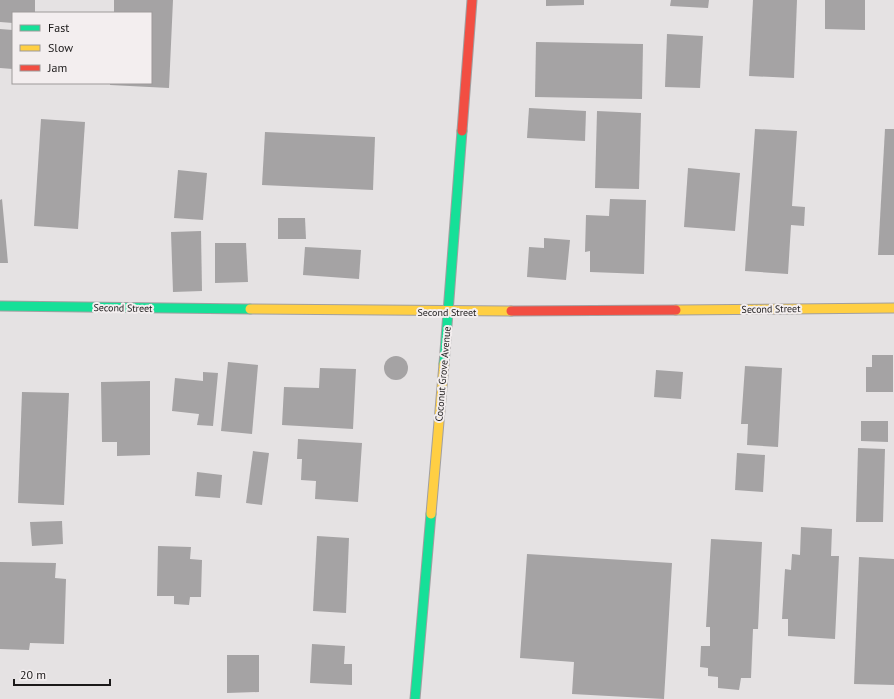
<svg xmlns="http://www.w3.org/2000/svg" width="894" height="699" font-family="'PT Sans',sans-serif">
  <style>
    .building { fill: #a5a3a4 }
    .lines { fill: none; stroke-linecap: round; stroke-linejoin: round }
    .fast-casing { stroke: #a19fa0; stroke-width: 11 }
    .slow-casing { stroke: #a19fa0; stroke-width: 11 }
    .jam-casing { stroke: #a19fa0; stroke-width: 11 }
    .fast { stroke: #16e098; stroke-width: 9 }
    .slow { stroke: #ffcf43; stroke-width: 9 }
    .jam { stroke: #f24e42; stroke-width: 9 }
    .labels { text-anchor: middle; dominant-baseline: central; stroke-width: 4; stroke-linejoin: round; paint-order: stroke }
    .street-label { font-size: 10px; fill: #1b1919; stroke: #f3eeef }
  </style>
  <rect width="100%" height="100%" fill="#e5e2e3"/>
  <!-- building -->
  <g class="building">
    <polygon points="0,0 35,0 35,13 13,13 13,23 0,22"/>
    <polygon points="114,0 173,0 169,88 110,85 110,83 151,83 151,13 114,13"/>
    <polygon points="546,0 584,0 584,5 546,6"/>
    <polygon points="671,0 709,0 708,8 670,6"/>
    <polygon points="753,0 797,0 794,78 749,76"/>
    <polygon points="825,0 865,0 865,30 825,29"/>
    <polygon points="0,29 13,30 13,69 0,68"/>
    <polygon points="667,34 703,36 700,88 665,87"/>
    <polygon points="536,42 643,44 642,99 535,97"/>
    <polygon points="529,108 586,111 585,141 527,138"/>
    <polygon points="597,111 641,113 639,189 595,188"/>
    <polygon points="41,119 85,122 78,229 34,226"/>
    <polygon points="755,129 797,131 792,206 805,207 804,226 791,225 788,274 745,271"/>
    <polygon points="885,129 894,129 894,255 878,255"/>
    <polygon points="265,132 375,137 373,190 262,185"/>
    <polygon points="688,168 740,173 735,231 684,227"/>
    <polygon points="178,170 207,173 203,220 174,218"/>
    <polygon points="2,199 8,263 0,263 0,200"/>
    <polygon points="610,199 646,200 644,274 590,272 590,251 585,252 586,215 609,216"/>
    <polygon points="278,218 305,218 306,239 278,239"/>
    <polygon points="201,231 202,291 173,292 171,232"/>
    <polygon points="544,238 570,240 566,280 527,277 529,247 544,248"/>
    <polygon points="215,243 246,243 248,282 215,283"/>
    <polygon points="305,247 361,250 359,279 303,275"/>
    <polygon points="872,355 893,355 893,392 866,392 866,367 872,367"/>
    <circle cx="396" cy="368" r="12"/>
    <polygon points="228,362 258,365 252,434 221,431"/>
    <polygon points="745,366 782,368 778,447 747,445 748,424 741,424"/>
    <polygon points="320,368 356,369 353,429 282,425 284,387 319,388"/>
    <polygon points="656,370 683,372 681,399 654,397"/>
    <polygon points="203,372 218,373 213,426 197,425 199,414 172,411 175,378 203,381"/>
    <polygon points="150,381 150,455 117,456 117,442 102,442 101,382"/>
    <polygon points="22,392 69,393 64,505 18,503"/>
    <polygon points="861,421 888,421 888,442 861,441"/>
    <polygon points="298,439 362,443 358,502 315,499 316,481 301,480 302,459 297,459"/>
    <polygon points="858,448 885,449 883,522 856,522"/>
    <polygon points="253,451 269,453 262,505 246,503"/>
    <polygon points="737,453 765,455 763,492 735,490"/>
    <polygon points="197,472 222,475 220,498 195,496"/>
    <polygon points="62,521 63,544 32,546 30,522"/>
    <polygon points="801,527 832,529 831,556 839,556 835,639 788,636 788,619 782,619 785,569 791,570 792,554 800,555"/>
    <polygon points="317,536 349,538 346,613 313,611"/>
    <polygon points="711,539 762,542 758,629 753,629 751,678 741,678 739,690 718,688 718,677 708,676 708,668 700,667 701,646 710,646 710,627 706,627"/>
    <polygon points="158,546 191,547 190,559 202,560 201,597 190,597 189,605 174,604 174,596 157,596"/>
    <polygon points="527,554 672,563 664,699 572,694 574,662 520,658"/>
    <polygon points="859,557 894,559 894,685 854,684"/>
    <polygon points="0,562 56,563 55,578 66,579 64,644 30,643 29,650 0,649"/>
    <polygon points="312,644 345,646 344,664 352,664 352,685 310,683"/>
    <polygon points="227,655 259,655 259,692 227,693"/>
  </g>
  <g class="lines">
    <defs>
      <g id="fast">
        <polyline points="0,306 250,309"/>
        <polyline points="444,364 462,131"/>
        <polyline points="415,699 431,514"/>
      </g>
      <g id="slow">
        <polyline points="250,309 511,311"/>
        <polyline points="676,310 894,308"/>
        <polyline points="431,514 444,364"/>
      </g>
      <g id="jam">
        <polyline points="462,131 472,0"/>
        <polyline points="511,311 676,310"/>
      </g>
    </defs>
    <!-- fast casing -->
    <use href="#fast" class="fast-casing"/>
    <!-- slow casing -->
    <use href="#slow" class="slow-casing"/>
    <!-- jam casing -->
    <use href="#jam" class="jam-casing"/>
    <!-- fast -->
    <use href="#fast" class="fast"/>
    <!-- slow -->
    <use href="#slow" class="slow"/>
    <!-- jam -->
    <use href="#jam" class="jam"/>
  </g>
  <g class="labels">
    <!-- street labels -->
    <g class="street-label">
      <text transform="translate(123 308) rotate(1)">Second Street</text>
      <text transform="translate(771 309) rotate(-1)">Second Street</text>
      <text x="447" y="312">Second Street</text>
      <text transform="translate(443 374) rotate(-85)">Coconut Grove Avenue</text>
    </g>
  </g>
  <!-- legend -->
  <rect x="12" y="12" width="140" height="72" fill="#f3eeef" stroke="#9d9999"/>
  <rect x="20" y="25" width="20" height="6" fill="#16e098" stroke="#9d9999"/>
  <text x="48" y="32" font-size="12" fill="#1b1919">Fast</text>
  <rect x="20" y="45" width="20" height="6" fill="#ffcf43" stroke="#9d9999"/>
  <text x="48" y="52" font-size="12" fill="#1b1919">Slow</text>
  <rect x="20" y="65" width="20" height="6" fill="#f24e42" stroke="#9d9999"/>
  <text x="48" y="72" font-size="12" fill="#1b1919">Jam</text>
  <!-- scale -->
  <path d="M14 679v6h96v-6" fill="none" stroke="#1b1919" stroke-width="2"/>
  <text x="20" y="679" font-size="12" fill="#1b1919" stroke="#f3eeef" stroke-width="3" paint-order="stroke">20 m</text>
</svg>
